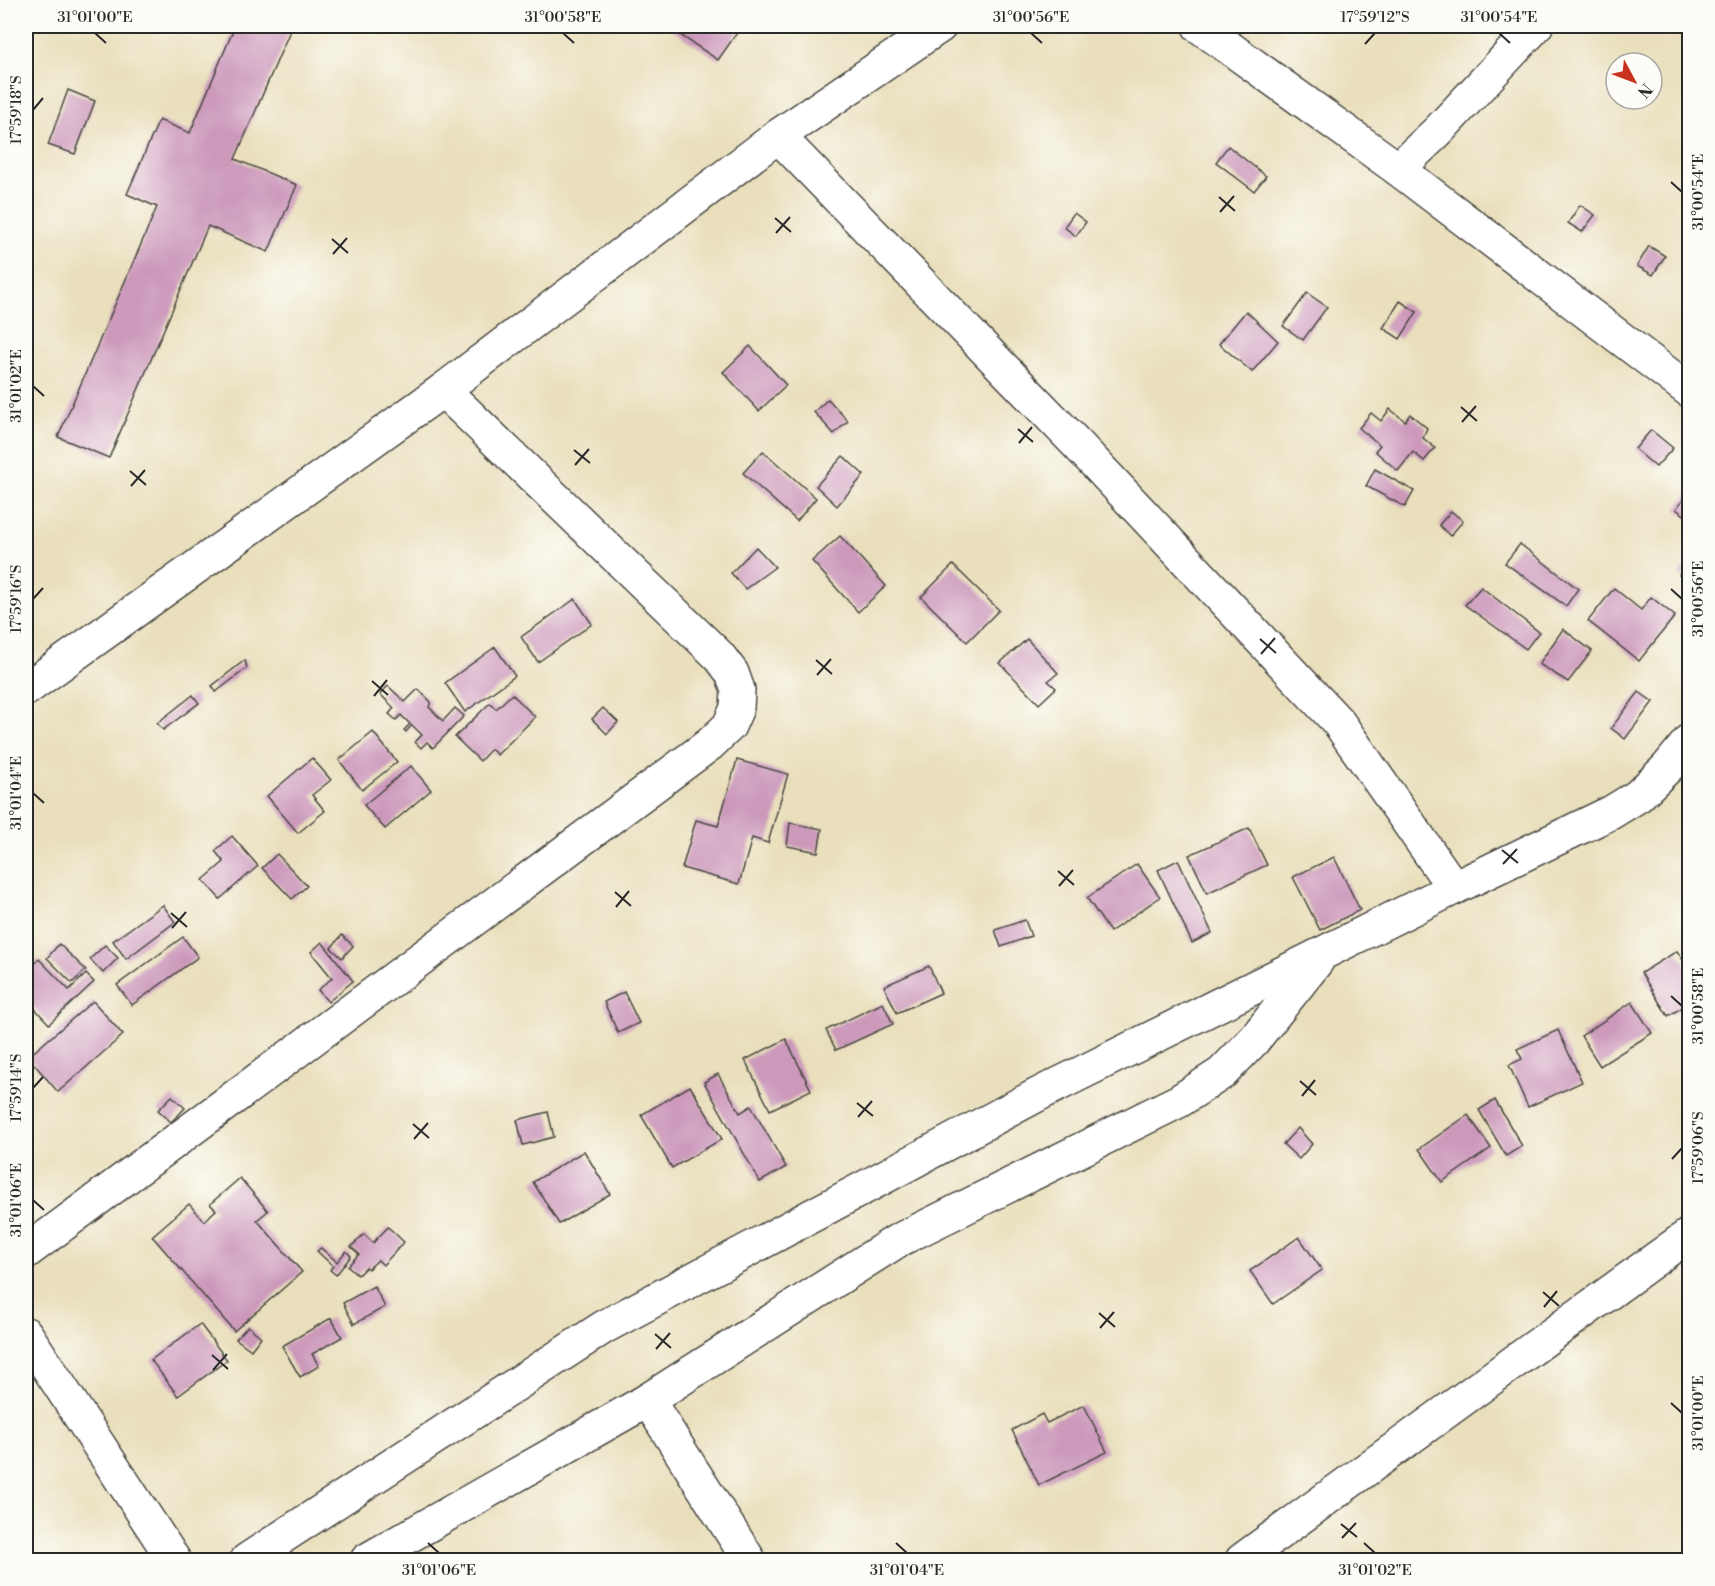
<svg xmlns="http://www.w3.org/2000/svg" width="1715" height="1586" font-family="'Libre Bodoni',serif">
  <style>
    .building { fill: #c9b }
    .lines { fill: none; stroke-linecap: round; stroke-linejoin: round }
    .street-casing { stroke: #484641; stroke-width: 36 }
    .street { stroke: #fff; stroke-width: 33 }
    .ticks { fill: none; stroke: #2b2b2b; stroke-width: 2 }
    .neatline { fill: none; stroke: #2b2b2b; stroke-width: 2 }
    .ticks-label { font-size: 15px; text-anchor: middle; fill: #2b2b2b }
  </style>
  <rect width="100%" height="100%" fill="#fdfcf7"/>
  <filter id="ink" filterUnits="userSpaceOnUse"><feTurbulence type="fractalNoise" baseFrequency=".0167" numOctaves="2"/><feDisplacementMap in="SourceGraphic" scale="12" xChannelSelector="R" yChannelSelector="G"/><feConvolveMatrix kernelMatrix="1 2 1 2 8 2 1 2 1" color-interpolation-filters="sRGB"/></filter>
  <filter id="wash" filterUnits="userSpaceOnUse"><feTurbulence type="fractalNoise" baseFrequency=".008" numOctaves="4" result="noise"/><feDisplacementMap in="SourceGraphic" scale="24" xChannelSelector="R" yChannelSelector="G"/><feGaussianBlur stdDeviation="1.35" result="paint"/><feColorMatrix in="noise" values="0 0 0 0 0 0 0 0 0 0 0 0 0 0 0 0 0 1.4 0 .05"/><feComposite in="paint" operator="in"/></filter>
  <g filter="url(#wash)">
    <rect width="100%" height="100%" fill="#e9dfbc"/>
    <g id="blocks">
      <!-- building -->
      <g class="building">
        <polygon points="235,26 292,26 235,159 297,185 268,252 208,226 109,458 58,437 157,207 127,194 159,120 190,133"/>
        <polygon points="673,26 732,26 739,30 718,60 671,29"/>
        <polygon points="1492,26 1512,26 1503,36"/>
        <polygon points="68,90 95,101 75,154 48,145"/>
        <polygon points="1228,146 1266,176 1254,191 1216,162"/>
        <polygon points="1580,205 1595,215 1582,232 1568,223"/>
        <polygon points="1074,213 1086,222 1076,236 1064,227"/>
        <polygon points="1649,246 1665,256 1653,275 1637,266"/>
        <polygon points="1307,293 1327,307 1303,340 1283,326"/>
        <polygon points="1400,301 1417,312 1400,339 1383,328"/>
        <polygon points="1246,311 1278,341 1252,372 1219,344"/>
        <polygon points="750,346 786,385 759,411 723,372"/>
        <polygon points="828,399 848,421 834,434 814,412"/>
        <polygon points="1390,409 1405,421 1410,414 1427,428 1423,438 1435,448 1424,461 1413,452 1398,471 1375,451 1380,445 1359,428 1371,413 1381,421"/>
        <polygon points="1651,430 1673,448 1656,467 1635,449"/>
        <polygon points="763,451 816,498 797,521 743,473"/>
        <polygon points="843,456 864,475 837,506 816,486"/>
        <polygon points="1375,469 1414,491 1405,507 1366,486"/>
        <polygon points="1690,490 1690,519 1676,509"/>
        <polygon points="1451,511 1463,521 1450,536 1439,525"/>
        <polygon points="840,536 886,586 858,612 812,561"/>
        <polygon points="1520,544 1578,589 1566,606 1505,563"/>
        <polygon points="756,547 775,567 745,589 731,573"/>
        <polygon points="1690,559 1690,582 1679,575"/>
        <polygon points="953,565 999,610 967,642 921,597"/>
        <polygon points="1481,587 1539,632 1526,649 1465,605"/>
        <polygon points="1614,588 1641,610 1651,597 1675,616 1639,661 1588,621"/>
        <polygon points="575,599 592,624 538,662 521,637"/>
        <polygon points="1563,629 1592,651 1568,682 1539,664"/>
        <polygon points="1027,639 1058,673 1048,681 1056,688 1039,704 1000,663"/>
        <polygon points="495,647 515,676 465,712 445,683"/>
        <polygon points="245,660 247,668 216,692 212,686"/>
        <polygon points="388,686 405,702 418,689 431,702 429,707 443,721 455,708 464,716 433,748 427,742 421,748 415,742 422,735 412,725 406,732 404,730 410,724 401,715 396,720 389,714 394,708 380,694"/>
        <polygon points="1639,692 1653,702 1625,739 1611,728"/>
        <polygon points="512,694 535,717 497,755 491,749 480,761 455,737 490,703 496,709"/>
        <polygon points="193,695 199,703 163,730 157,723"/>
        <polygon points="603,708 618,722 607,734 592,719"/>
        <polygon points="373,732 397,762 362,790 339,760"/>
        <polygon points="312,758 331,780 312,795 325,811 298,833 267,796"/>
        <polygon points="737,760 788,774 768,843 752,838 739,884 682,868 696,820 718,826"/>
        <polygon points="411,766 431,790 385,829 364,805"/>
        <polygon points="790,823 822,829 818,852 787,846"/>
        <polygon points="1249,828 1267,865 1207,893 1189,855"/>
        <polygon points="232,836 258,866 220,899 203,880 224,862 215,851"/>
        <polygon points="277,854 307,886 292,899 262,868"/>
        <polygon points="1334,857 1360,910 1320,930 1293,877"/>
        <polygon points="1178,860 1212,933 1192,943 1158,870"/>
        <polygon points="1137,864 1160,897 1110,932 1087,898"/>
        <polygon points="163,905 175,922 126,959 113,941"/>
        <polygon points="1025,920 1031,936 1001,947 995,930"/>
        <polygon points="342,935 353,946 342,958 331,948"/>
        <polygon points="183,937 198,957 132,1005 117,985"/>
        <polygon points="322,942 353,981 328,1002 318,990 332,978 311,952"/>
        <polygon points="59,944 86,970 72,983 47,958"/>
        <polygon points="105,945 118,958 103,973 90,959"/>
        <polygon points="1677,951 1690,970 1690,1003 1668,1016 1641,973"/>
        <polygon points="39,959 69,990 86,974 94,982 49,1024 26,999 26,971"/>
        <polygon points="929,966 941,993 897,1013 884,986"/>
        <polygon points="624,992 639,1023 618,1033 604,1002"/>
        <polygon points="93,1001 123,1035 58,1092 28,1057"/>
        <polygon points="1632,1002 1652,1033 1600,1066 1581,1036"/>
        <polygon points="883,1003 893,1024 836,1050 826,1030"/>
        <polygon points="1558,1030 1582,1082 1528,1107 1509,1065 1522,1059 1517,1049"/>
        <polygon points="786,1039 811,1090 770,1110 745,1060"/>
        <polygon points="718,1074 740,1113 751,1106 786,1167 760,1182 704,1082"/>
        <polygon points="690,1086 722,1139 672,1168 641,1115"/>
        <polygon points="172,1096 185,1108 171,1122 158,1110"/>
        <polygon points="1495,1100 1522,1146 1506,1156 1479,1110"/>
        <polygon points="548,1112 554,1137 523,1145 517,1120"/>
        <polygon points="1468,1115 1491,1148 1442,1182 1419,1149"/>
        <polygon points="1298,1128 1312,1144 1299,1159 1283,1144"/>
        <polygon points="584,1151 610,1194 559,1224 533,1182"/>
        <polygon points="240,1178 268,1211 257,1220 302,1272 234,1331 152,1236 189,1204 204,1221 216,1210 210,1204"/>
        <polygon points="388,1227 404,1242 383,1265 378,1260 368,1269 366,1267 358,1275 348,1266 359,1254 351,1247 364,1234 373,1243"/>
        <polygon points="1299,1237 1322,1270 1273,1304 1250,1271"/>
        <polygon points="321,1248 337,1262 346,1251 351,1256 336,1275 330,1270 333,1266 317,1251"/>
        <polygon points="374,1286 385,1307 354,1324 343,1303"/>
        <polygon points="331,1318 342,1337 312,1354 319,1366 300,1377 282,1346"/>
        <polygon points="200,1324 227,1360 178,1396 151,1360"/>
        <polygon points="248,1326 261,1337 251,1350 236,1339"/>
        <polygon points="1084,1405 1107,1452 1039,1485 1012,1430 1042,1414 1047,1423"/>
      </g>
    </g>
  </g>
  <g filter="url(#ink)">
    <use href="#blocks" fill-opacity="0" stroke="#484641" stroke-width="1.5"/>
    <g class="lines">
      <defs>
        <g id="street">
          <polyline points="1199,26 1398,169 1690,391"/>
          <polyline points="1398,169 1438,131 1536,26"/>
          <polyline points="26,689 443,390 778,136 940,26"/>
          <polyline points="1454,888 1612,812 1638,796 1667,768 1690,740"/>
          <polyline points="26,1252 710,744 729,726 737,708 738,690 732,673 719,656 443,390"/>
          <polyline points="26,1334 174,1560"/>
          <polyline points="648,1400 749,1560"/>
          <polyline points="247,1560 604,1327 1041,1093 1454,888 1339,723 1078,445 778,136"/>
          <polyline points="367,1560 648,1400 897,1241 1179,1101 1222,1073 1254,1040 1317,961"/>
          <polyline points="1242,1560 1690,1234"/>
        </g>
      </defs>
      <!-- street casing -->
      <use href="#street" class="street-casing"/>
      <!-- street -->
      <use href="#street" class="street"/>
    </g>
  </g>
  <!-- ticks -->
  <path class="ticks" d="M95,33L106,43M563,33L574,43M1031,33L1042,43M1499,33L1510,43M1365,44L1375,33M33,110L43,98M1671,182L1682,192M1219,197L1235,211M1220,212L1234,196M775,218L791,232M776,233L790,217M332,239L348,253M333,254L347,238M33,386L44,396M1461,407L1477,421M1462,422L1476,406M1018,429L1033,442M1019,443L1032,427M574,450L590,463M575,465L589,449M130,471L146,485M131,486L145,470M1671,589L1682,599M33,599L43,588M1260,639L1276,653M1261,654L1275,638M816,660L832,674M817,675L831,659M372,681L388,695M374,696L387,680M33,793L44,803M1502,850L1518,863M1503,864L1517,849M1058,871L1074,885M1059,886L1073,870M615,892L631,906M616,907L629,891M171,913L187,927M172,928L186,912M1671,996L1682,1006M1300,1081L1316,1095M33,1088L43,1077M1302,1096L1315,1080M857,1103L873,1116M858,1117L872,1101M413,1124L429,1138M414,1139L428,1123M1672,1159L1682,1148M33,1200L44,1210M1543,1292L1559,1306M1544,1307L1557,1291M1099,1313L1115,1327M1100,1328L1114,1312M655,1334L671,1348M656,1349L670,1333M212,1355L228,1369M213,1370L227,1354M1671,1403L1682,1413M1341,1524L1357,1537M1342,1538L1356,1523M428,1543L439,1553M896,1543L907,1553M1364,1543L1375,1553"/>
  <!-- margin -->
  <rect width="1715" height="1586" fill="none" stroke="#fdfcf7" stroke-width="66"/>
  <!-- north arrow -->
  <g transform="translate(1634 81) rotate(131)"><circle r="28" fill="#fdfcf7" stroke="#a9a8a5" stroke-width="1.5"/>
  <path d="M0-4.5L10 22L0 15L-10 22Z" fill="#c8321e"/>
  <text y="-9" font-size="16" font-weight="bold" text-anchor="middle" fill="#2b2b2b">N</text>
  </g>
  <rect x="33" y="33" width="1649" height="1520" class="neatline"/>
  <g class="ticks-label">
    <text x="95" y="22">31°01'00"E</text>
    <text x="563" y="22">31°00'58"E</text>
    <text x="1031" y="22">31°00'56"E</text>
    <text x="1375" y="22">17°59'12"S</text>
    <text x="1499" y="22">31°00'54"E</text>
    <text transform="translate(16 110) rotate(-90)" y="5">17°59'18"S</text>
    <text transform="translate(1698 192) rotate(-90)" y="5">31°00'54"E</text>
    <text transform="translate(16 386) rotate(-90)" y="5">31°01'02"E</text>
    <text transform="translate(16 599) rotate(-90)" y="5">17°59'16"S</text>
    <text transform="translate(1698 599) rotate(-90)" y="5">31°00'56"E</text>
    <text transform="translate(16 793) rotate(-90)" y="5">31°01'04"E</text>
    <text transform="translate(1698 1006) rotate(-90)" y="5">31°00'58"E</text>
    <text transform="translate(16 1088) rotate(-90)" y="5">17°59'14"S</text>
    <text transform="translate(1698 1148) rotate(-90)" y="5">17°59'06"S</text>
    <text transform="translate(16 1200) rotate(-90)" y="5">31°01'06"E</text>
    <text transform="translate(1698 1413) rotate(-90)" y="5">31°01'00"E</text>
    <text x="439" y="1575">31°01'06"E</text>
    <text x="907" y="1575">31°01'04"E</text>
    <text x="1375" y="1575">31°01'02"E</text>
  </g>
</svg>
